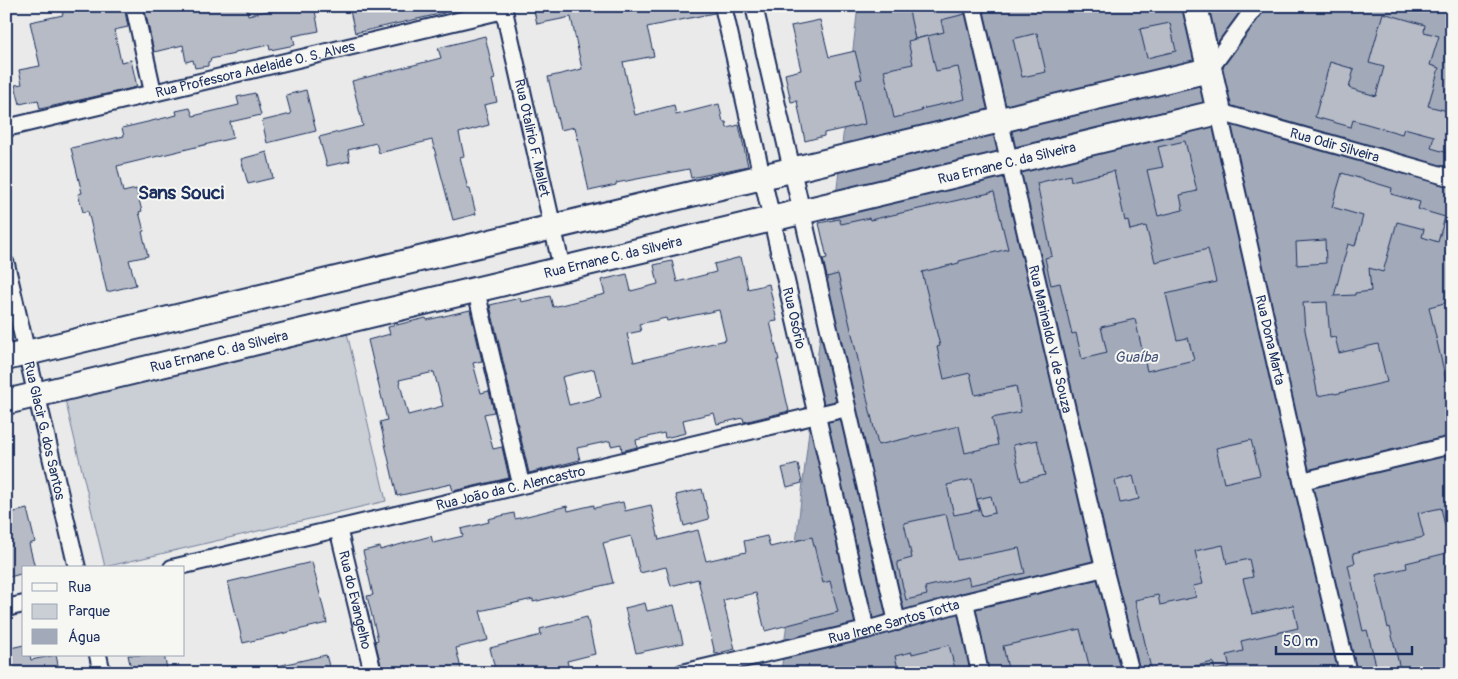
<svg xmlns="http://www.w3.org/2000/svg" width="1458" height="679" font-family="Pangolin,sans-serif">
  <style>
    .green { fill: #caced5; stroke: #727e9a }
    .water { fill: #a2aaba; stroke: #6c7995 }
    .building { fill: #b6bbc6; stroke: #1b2f5e; fill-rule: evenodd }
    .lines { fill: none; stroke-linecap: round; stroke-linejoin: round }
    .street-casing { stroke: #1b2f5e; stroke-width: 20 }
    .secondary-casing { stroke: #1b2f5e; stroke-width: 28 }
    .street { stroke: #f6f6f2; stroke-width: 16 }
    .secondary { stroke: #f6f6f2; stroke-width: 24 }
    .labels { text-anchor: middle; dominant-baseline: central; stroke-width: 4; stroke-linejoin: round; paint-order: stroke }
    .street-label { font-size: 14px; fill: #1b2f5e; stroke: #f6f6f2 }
    .water-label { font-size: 15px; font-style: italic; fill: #44547a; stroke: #f6f6f2 }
    .district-label { font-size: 19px; font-weight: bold; fill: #1b2f5e; stroke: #f6f6f2 }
  </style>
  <rect width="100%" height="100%" fill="#e9eae9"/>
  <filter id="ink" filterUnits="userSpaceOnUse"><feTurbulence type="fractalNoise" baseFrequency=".02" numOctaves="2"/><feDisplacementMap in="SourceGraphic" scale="10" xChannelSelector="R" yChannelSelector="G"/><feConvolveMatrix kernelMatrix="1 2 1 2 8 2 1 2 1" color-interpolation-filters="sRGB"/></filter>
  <g filter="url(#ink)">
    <!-- green -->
    <polygon class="green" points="347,333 386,501 105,567 65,399"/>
    <!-- water -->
    <polygon class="water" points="858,6 1452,6 1452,673 781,673"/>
    <!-- building -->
    <g class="building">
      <polygon points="61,6 92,6 93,11 114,6 124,6 128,27 114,30 121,62 131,60 137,87 40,109 38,100 20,104 15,85 22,84 19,70 40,66 30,22 63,15"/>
      <polygon points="144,6 246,6 248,15 290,6 314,6 319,31 293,36 295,45 270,50 269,45 235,52 235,54 210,59 211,61 208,62 208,66 195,68 193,60 186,62 183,45 154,52"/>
      <polygon points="349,6 444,6 444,13 355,33"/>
      <polygon points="533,6 713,6 714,13 647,27 654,56 623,62 635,115 674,105 676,115 719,104 723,122 726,122 727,128 739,125 748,166 691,178 689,169 616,183 616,185 589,191 575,127 560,130 548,77 582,69 571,17 537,24"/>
      <polygon points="908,6 963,6 965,14 941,20 944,32 915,39"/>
      <polygon points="1383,13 1425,25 1424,32 1439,36 1430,65 1439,68 1428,106 1452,112 1452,154 1431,148 1434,136 1404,128 1402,134 1353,120 1351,127 1315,117 1330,62 1354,69 1349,88 1376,96 1384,67 1369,63"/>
      <polygon points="820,20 829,57 855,51 862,79 856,80 865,124 824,133 824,136 805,141 797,101 791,102 785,74 801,70 791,26"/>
      <polygon points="1170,23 1176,51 1147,58 1140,29"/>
      <polygon points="1037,33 1046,72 1022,77 1013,39"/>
      <polygon points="485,36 495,79 492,80 497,102 484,105 489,125 459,133 464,156 460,157 468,189 470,189 476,214 453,220 432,140 379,153 376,143 348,150 350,161 327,166 319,137 363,126 352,81 441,58 438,48"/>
      <polygon points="928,36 936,71 958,67 965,99 921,109 922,111 894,118 884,70 913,64 908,41"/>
      <polygon points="306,90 316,131 267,143 262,121 291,114 286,95"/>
      <polygon points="255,93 261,115 230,122 233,138 117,166 123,192 136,189 142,211 139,212 144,231 142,232 148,256 129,260 136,285 107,292 88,211 83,212 78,194 82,193 71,148 124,136 122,128 177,115 176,111 190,108 193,116 239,105 237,97"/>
      <polygon points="1185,141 1197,191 1180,195 1183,210 1158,216 1147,170 1163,167 1158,147"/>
      <polygon points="267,152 273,178 248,184 241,159"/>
      <polygon points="1114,171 1125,221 1128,220 1130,230 1146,226 1155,262 1208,249 1216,282 1166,294 1177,340 1188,338 1194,360 1147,371 1135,319 1101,327 1107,353 1082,359 1076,333 1072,334 1060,283 1051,285 1045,258 1052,256 1037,183 1070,175 1071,181"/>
      <polygon points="1342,173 1392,188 1391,194 1420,202 1418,209 1445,217 1438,242 1422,237 1424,229 1397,222 1383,272 1369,268 1371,291 1355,293 1355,295 1334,296 1348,244 1355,246 1363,216 1332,207"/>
      <polygon points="994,192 1008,249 959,261 959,263 922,272 940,346 937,347 944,379 970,373 975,395 1016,386 1021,412 992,418 998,445 965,453 959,426 878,445 838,274 827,277 823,259 827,258 819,223 839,219 841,224 869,218 870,220"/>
      <polygon points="1325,240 1326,263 1297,265 1296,242"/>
      <path d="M741,257L748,289L769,284L777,321L770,322L779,360H777L789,411L744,422L743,418L717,424L714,413L683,420L686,433L665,438L664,433L636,440L637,447L622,451L621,444L611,446L610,441L577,448L580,460L529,473L490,305L520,298L521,302L550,296L553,307L605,294L601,280L627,274L631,291L658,284L654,265L672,261L677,282L716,272L714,264ZM719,310L726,340L634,362L627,334L641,331L639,324L666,318L667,321ZM594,369L601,397L569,405L562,377Z"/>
      <polygon points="1452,301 1452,380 1446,380 1429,307"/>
      <polygon points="1327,302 1330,338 1335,337 1339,353 1378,344 1387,382 1335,394 1334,393 1318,396 1305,330 1303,303"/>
      <path d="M470,310L482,361L473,363L481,393L489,391L494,412L484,414L493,449L502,447L509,478L453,491L451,484L397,496L380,422L387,420L368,340L390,334L388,327L426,318L427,320ZM434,372L443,406L408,415L399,380Z"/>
      <polygon points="1037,440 1045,475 1021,481 1013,445"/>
      <polygon points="1251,440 1260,475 1224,483 1216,448"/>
      <polygon points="798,464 802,483 787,487 782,468"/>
      <polygon points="1133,476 1139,499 1120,503 1115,481"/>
      <polygon points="972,479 979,510 954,515 947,485"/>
      <polygon points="702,489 709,519 684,526 676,495"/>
      <polygon points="991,496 995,513 982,516 977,499"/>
      <polygon points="623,502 625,511 651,505 659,540 698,530 706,561 746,552 744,541 767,536 770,547 812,537 823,583 830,581 838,612 765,631 756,593 723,600 735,649 715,654 698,579 671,586 666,567 640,573 631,536 603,543 613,583 533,602 533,599 480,611 488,640 456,648 462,673 383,673 375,641 378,640 367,596 373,595 363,551 380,547 380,550 431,536 433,543 463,536 461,529 489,522 488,519 514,513 515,519 567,506 568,511 594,505 594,508"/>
      <polygon points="1441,508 1451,552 1406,563 1407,568 1376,575 1388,628 1390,627 1401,673 1378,673 1367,630 1363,631 1348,565 1355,563 1353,553 1424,537 1418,513"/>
      <polygon points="27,509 35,542 29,544 35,568 24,568 24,573 6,578 6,514"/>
      <polygon points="946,514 957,560 1019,548 1025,573 970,585 968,577 925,587 927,595 906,600 897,562 912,558 904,523"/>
      <polygon points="1223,545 1227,564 1249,559 1253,577 1243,579 1252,614 1293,605 1298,628 1241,641 1243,651 1227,655 1230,667 1215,670 1213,662 1166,673 1152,673 1135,600 1158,595 1160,605 1196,597 1193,586 1203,584 1195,551"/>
      <polygon points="312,562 327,623 243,643 228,582"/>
      <polygon points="645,603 647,611 674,605 683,643 636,653 625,608"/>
      <polygon points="587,617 595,654 567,661 569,669 552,673 523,673 521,667 496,673 490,648 541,635 540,629"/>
      <polygon points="1080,629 1091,673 1009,673 1003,646"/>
      <polygon points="24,645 24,655 30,655 31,660 56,655 59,670 50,673 6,673 6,666 8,666 6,649"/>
      <polygon points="949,645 956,673 899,673 895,656 912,652 912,654"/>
      <polygon points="128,655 164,655 168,673 132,673"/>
      <polygon points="326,655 331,673 274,673 273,667"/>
    </g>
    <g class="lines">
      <defs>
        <g id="street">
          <polyline points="134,6 153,92"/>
          <path id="s1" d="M503,6L562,269"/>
          <path id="s2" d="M723,6L866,630"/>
          <polyline points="754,6 897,622"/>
          <path id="s3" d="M973,6L1104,568L1131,673"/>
          <polyline points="1209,70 1256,6"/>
          <path id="s4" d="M6,128L504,10"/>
          <path id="s5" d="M6,264L77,568"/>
          <polyline points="476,290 521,484"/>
          <polyline points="1302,481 1452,445"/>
          <path id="s6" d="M338,528L373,673"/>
          <path id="s7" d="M172,568L847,408"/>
          <polyline points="965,602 980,673"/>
          <polyline points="6,608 24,604"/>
          <polyline points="98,655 102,673"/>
          <path id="s8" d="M682,673L866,630L965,602L1104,568"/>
          <path id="s9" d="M1348,673L1302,481L1219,112L1452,178"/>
        </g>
        <g id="secondary">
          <polyline points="6,358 1209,70"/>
          <path id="s10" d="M6,402L1219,112L1195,6"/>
        </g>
      </defs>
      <!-- street casing -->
      <use href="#street" class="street-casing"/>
      <!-- secondary casing -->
      <use href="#secondary" class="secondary-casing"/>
      <!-- street -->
      <use href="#street" class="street"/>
      <!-- secondary -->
      <use href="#secondary" class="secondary"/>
    </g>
  </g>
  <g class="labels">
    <!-- street labels -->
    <g class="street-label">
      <text stroke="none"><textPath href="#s4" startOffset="256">Rua Professora Adelaide O. S. Alves</textPath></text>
      <text stroke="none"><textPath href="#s1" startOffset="135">Rua Otalirio F. Mallet</textPath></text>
      <text stroke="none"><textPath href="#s9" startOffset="696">Rua Odir Silveira</textPath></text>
      <text stroke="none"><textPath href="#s10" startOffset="1029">Rua Ernane C. da Silveira</textPath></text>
      <text stroke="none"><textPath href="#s10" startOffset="624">Rua Ernane C. da Silveira</textPath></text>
      <text stroke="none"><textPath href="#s2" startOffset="320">Rua Osório</textPath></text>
      <text stroke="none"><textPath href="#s3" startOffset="342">Rua Marinaldo V. de Souza</textPath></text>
      <text transform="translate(1270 340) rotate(77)">Rua Dona Marta</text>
      <text stroke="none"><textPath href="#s10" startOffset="219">Rua Ernane C. da Silveira</textPath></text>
      <text stroke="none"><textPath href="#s5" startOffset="171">Rua Glacir G. dos Santos</textPath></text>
      <text stroke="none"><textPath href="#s7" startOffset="348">Rua João da C. Alencastro</textPath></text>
      <text stroke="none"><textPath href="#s6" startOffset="74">Rua do Evangelho</textPath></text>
      <text stroke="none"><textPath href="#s8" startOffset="218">Rua Irene Santos Totta</textPath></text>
    </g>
    <!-- water labels -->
    <g class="water-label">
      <text x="1136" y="357">Guaíba</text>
    </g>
    <!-- district labels -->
    <g class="district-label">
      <text x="181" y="193">Sans Souci</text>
    </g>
  </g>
  <!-- margin -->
  <rect width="1458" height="679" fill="none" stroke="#f6f6f2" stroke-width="25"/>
  <rect x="12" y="12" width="1433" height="654" fill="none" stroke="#1b2f5e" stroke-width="2" filter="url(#ink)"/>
  <!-- legend -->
  <rect x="22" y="566" width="162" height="90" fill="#f6f6f2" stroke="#9ea6b7"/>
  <rect x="32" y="583" width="25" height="8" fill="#f6f6f2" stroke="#9ea6b7"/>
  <text x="68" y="592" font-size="15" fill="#1b2f5e">Rua</text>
  <rect x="32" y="604" width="25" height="15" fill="#caced5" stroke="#9ea6b7"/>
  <text x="68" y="616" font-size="15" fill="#1b2f5e">Parque</text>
  <rect x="32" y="629" width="25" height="15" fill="#a2aaba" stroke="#9ea6b7"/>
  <text x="68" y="642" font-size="15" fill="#1b2f5e">Água</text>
  <!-- scale -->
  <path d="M1276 646v8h136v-8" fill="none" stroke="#1b2f5e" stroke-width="2.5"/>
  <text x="1283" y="646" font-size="15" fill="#1b2f5e" stroke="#f6f6f2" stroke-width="4" paint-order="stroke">50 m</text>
</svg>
